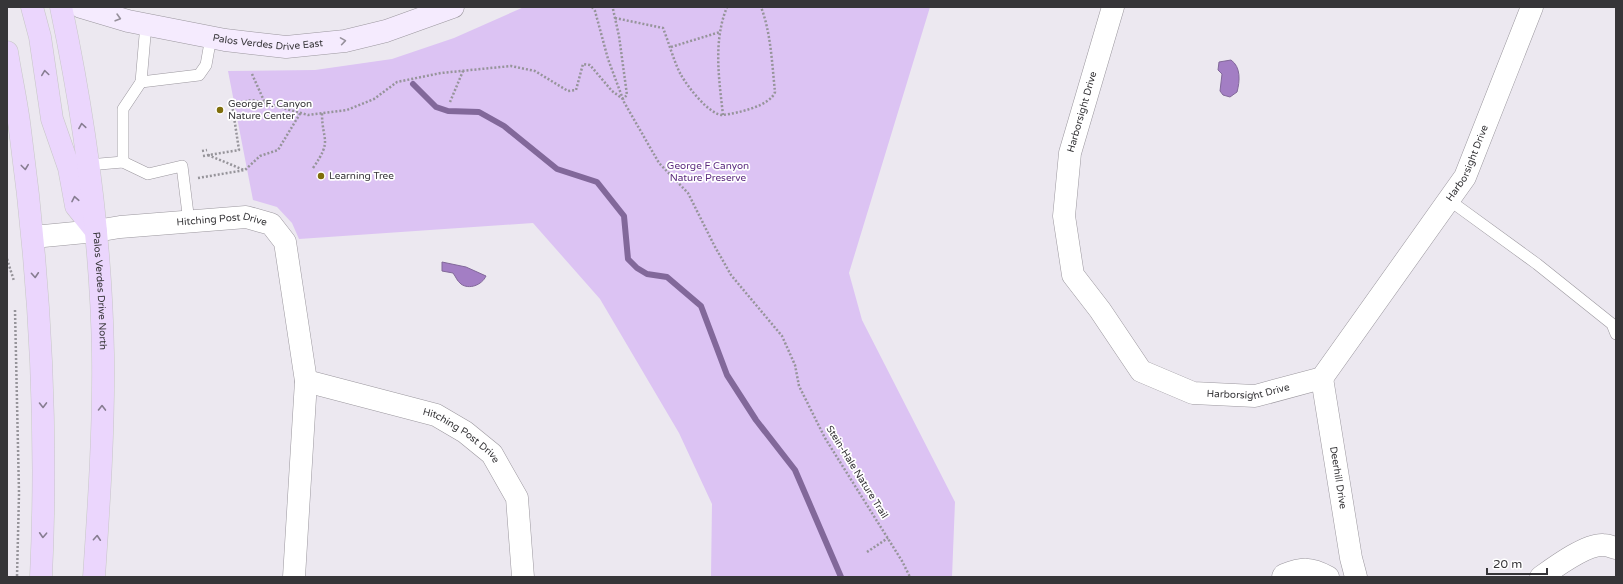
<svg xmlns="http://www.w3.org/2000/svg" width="1623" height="584" font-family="'Varela Round',sans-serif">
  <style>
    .green { fill: #dcc3f3 }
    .water { fill: #a37ec4; stroke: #82689a }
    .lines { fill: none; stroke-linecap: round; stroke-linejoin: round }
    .stream { stroke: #82689a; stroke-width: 6 }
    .lane-casing { stroke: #9b979e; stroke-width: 12 }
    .street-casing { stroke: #9b979e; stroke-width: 23 }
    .secondary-casing { stroke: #9b979e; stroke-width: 23 }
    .primary-casing { stroke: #c7c6c7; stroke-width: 23 }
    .path { stroke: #96949a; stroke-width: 2.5; stroke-dasharray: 2 2; stroke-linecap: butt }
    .lane { stroke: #fff; stroke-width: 11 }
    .street { stroke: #fff; stroke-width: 22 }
    .secondary { stroke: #f5ebfe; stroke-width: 22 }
    .primary { stroke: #ebd6fd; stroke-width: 22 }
    .oneway { stroke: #96909b }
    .oneway2 { stroke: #877d91 }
    .poi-dot { fill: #7f6e0b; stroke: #fff; stroke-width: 1.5 }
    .labels { text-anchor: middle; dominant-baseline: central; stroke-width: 3.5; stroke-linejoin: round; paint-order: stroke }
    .street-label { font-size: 10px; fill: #363538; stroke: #fff }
    .poi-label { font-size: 10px; fill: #363538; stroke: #fff; text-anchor: start }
    .park-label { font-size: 10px; fill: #5b2a7e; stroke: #fff }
  </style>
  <rect width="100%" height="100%" fill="#ece8f0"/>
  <!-- green -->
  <polygon class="green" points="524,7 930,7 849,273 862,320 955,502 952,577 711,577 712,504 679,433 600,299 533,223 299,239 292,223 277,207 253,200 228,71 315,70 392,59 454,38"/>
  <!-- water -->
  <g class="water">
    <path d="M1231,60C1241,67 1240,81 1237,92L1230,97L1223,95L1220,91L1222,74L1218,70L1219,62Z"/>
    <path d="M442,262L466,267L486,276C482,285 469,290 461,284C457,281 456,277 453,273L442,271Z"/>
  </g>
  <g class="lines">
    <!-- stream -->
    <polyline class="stream" points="413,84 436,107 448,111 479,112 504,126 557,169 597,182 624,216 628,259 637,268 647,274 667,277 701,306 727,375 756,420 795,470 841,577"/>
    <defs>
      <g id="lane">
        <polyline points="146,24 141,82 199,75 206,65 211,37"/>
        <polyline points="123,162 123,109 141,82"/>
        <polyline points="88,165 123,162 148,174 182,166 189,222"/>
        <polyline points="1449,200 1537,264 1612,324 1616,334"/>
      </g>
      <g id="street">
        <path id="s1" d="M1113,7L1070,153L1064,216L1073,275L1100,310L1141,371L1193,393L1255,396L1322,378L1465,177L1532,7"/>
        <path id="s2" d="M33,237L96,231L120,227L246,217L271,224L285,242L306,381"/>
        <path id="s3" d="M1322,378L1351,558L1356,577"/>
        <path id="s4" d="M294,577L306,381L436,415L465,432L492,454L517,498L523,577"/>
        <path d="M1283,577L1284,575C1302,568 1310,567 1328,577"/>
        <path d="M1541,577C1555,567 1586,544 1603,545C1607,545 1612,547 1616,548"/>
      </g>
      <g id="secondary">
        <path id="s5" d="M81,7L128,21L225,40L286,47L345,41L386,31L453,7"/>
      </g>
      <g id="primary">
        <polyline points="32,7 40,37 52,119 69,168 76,206 96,231"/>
        <path id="s6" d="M61,7C85,121 101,238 103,354C104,429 99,503 94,577"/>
        <path d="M7,52C11,78 17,104 20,130C40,278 48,428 41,577"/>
      </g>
    </defs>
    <!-- lane casing -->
    <use href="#lane" class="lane-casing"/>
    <!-- street casing -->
    <use href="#street" class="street-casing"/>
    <!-- secondary casing -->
    <use href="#secondary" class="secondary-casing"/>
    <!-- primary casing -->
    <use href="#primary" class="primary-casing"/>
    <!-- path -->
    <g class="path">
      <polyline points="592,7 595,11 608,59 624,102 659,163 688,193 714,245 731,275 782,336 795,365 799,386 825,438 902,561 910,577"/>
      <polyline points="613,9 619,36 627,95 623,99"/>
      <path d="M615,18L663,28C669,43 674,62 681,75C688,87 709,115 723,115C738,113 770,106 775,92C772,64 771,33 761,7"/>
      <polyline points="671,47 720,32"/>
      <polyline points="252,74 265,103 308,115 347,110 374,99 397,82 441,73 511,66 535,71 568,91 576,90 583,64 590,65 612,91 623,99"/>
      <polyline points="450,102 463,71"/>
      <path d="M723,115C719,79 713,41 727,7"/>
      <polyline points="202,151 207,150"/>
      <polyline points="208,155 244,170"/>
      <polyline points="203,156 239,150 232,104 252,100 265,103"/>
      <path d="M313,168C333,139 322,142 322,113"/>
      <polyline points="198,178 245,170 260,156 278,150 301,112"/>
      <polyline points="7,259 14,281"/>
      <polyline points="15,310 19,493 17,577"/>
      <polyline points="867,552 888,538"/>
    </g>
    <!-- lane -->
    <use href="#lane" class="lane"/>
    <!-- street -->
    <use href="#street" class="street"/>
    <!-- secondary -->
    <use href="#secondary" class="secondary"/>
    <!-- primary -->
    <use href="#primary" class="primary"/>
  </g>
  <!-- one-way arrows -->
  <defs><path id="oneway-chevron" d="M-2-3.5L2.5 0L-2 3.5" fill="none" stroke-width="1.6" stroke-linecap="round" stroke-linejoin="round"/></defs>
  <g class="oneway">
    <use href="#oneway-chevron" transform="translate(118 18) rotate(16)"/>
    <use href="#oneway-chevron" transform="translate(343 41) rotate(-9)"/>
  </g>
  <g class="oneway2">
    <use href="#oneway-chevron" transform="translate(45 73) rotate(-98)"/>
    <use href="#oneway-chevron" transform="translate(82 126) rotate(-99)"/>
    <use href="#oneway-chevron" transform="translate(25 167) rotate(83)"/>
    <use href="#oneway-chevron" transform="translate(75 199) rotate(-101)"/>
    <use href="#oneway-chevron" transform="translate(35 275) rotate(86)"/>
    <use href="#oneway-chevron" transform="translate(43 405) rotate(89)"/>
    <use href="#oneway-chevron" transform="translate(102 408) rotate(-89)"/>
    <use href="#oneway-chevron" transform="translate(43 535) rotate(93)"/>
    <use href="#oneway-chevron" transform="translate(97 538) rotate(-86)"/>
  </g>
  <!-- markers -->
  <g class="poi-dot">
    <circle cx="220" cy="110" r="4"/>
    <circle cx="321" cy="176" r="4"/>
  </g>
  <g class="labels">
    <!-- street labels -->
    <g class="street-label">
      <text stroke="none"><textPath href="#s5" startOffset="191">Palos Verdes Drive East</textPath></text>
      <text transform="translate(1082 112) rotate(-74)">Harborsight Drive</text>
      <text stroke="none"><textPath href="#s1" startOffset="841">Harborsight Drive</textPath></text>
      <text stroke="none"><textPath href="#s2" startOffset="190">Hitching Post Drive</textPath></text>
      <text stroke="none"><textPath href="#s6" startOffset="287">Palos Verdes Drive North</textPath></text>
      <text stroke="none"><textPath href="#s1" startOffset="505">Harborsight Drive</textPath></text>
      <text stroke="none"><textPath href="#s4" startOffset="363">Hitching Post Drive</textPath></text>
      <text transform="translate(857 472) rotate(58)">Stein-Hale Nature Trail</text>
      <text stroke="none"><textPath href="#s3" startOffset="101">Deerhill Drive</textPath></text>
    </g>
    <!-- poi labels -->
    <g class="poi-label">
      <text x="228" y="104">George F. Canyon<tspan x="228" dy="12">Nature Center</tspan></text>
      <text x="329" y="176">Learning Tree</text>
    </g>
    <!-- park labels -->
    <g class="park-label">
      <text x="708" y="166">George F Canyon<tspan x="708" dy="12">Nature Preserve</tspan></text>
    </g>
  </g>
  <!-- border -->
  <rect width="1623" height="584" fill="none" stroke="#363538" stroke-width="16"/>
  <!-- scale -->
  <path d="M1487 568v6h60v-6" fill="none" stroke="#363538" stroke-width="2"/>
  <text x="1493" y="568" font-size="12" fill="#363538" stroke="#ffffff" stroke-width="3" paint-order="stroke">20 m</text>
</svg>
